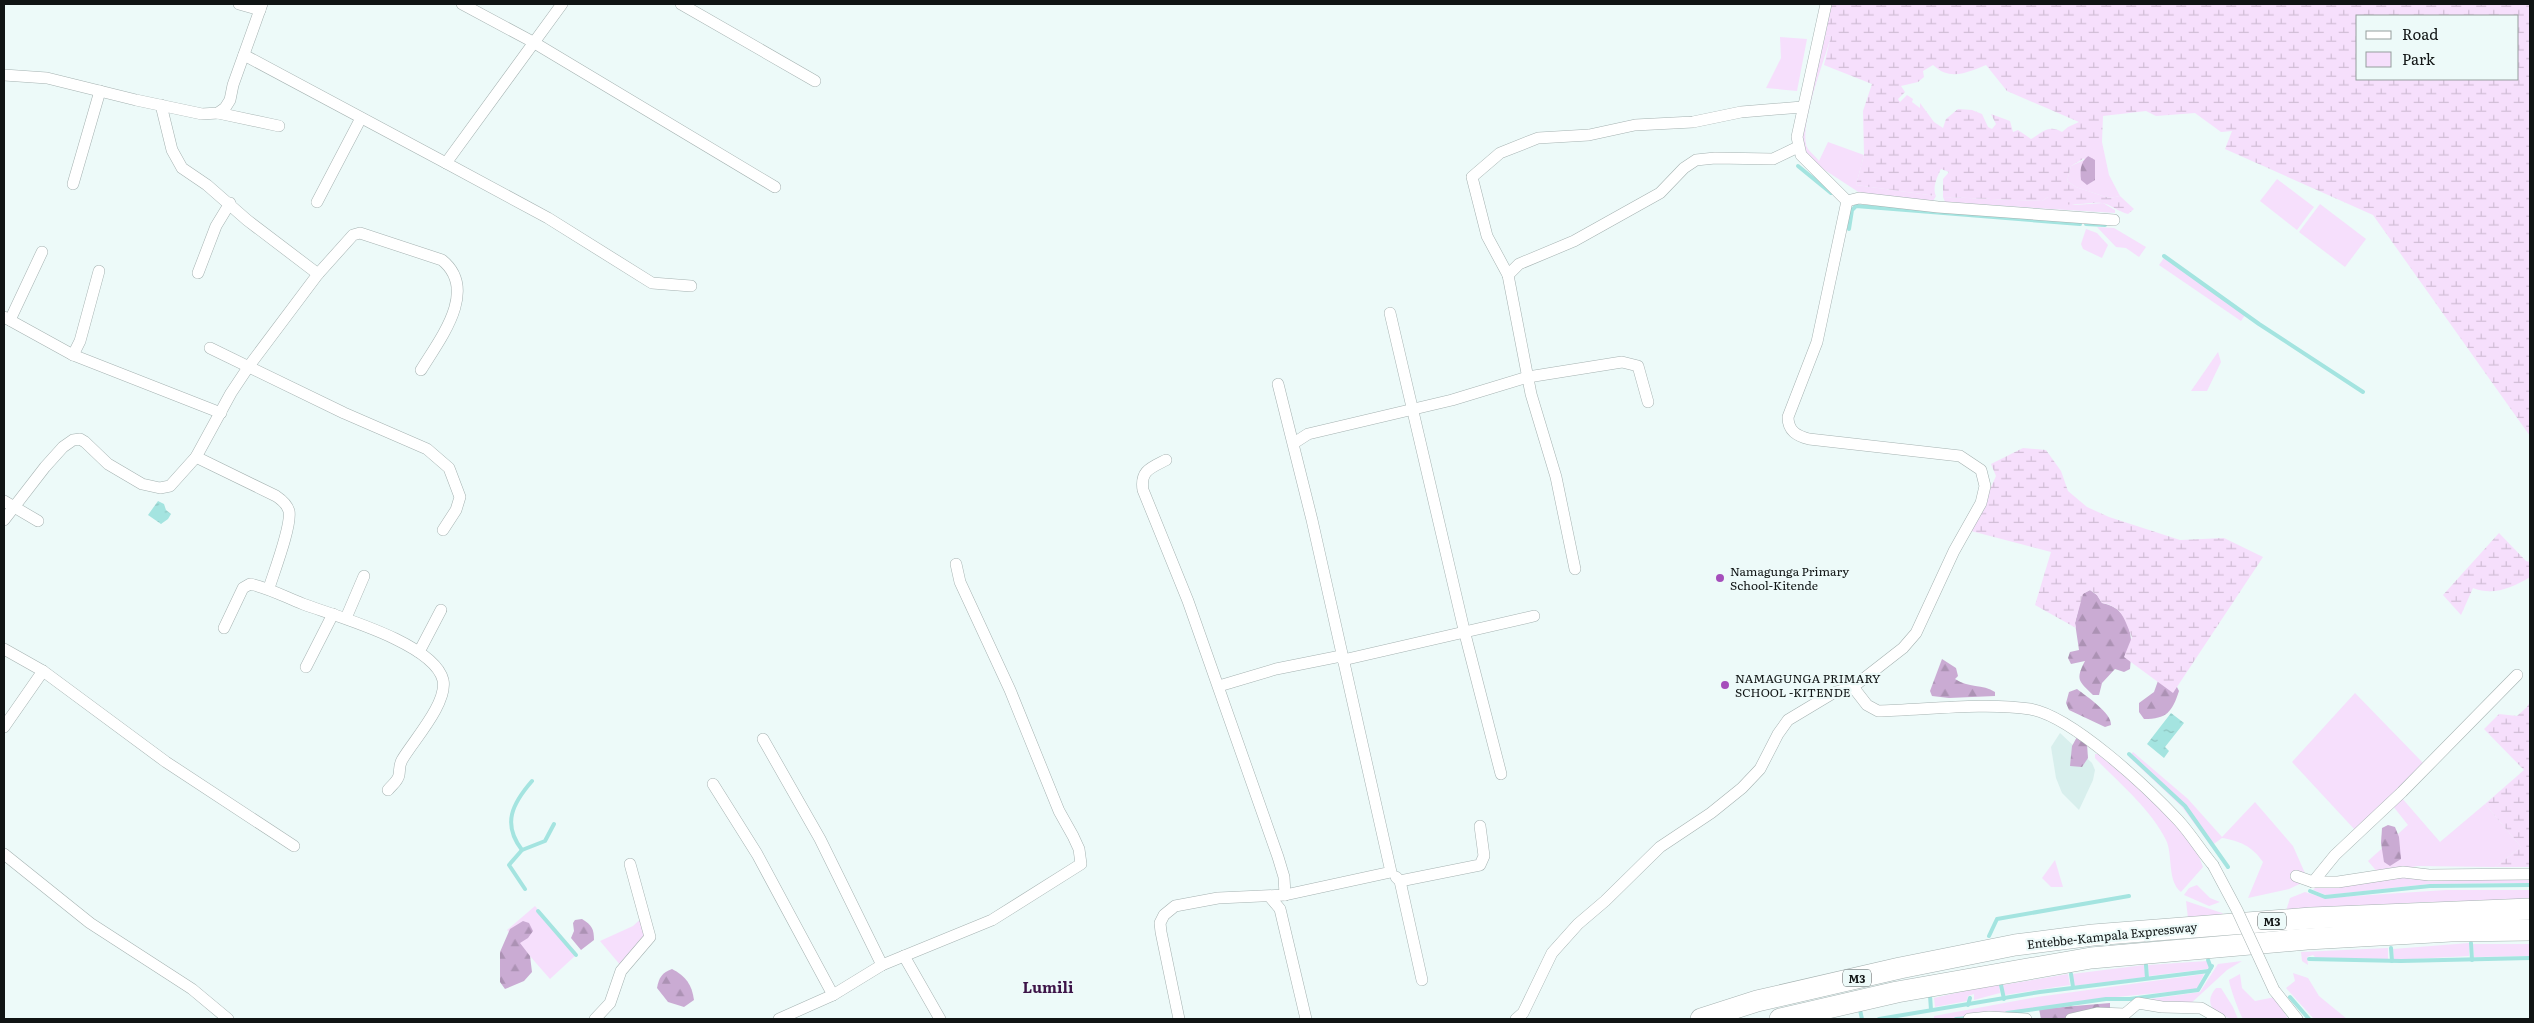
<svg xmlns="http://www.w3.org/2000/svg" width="2534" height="1023" font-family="Literata,serif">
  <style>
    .built { fill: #d8efed }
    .green { fill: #f6dffc }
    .forest { fill: url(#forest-firs) }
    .wetland { fill: url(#wetland-marsh); fill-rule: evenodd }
    .water { fill: url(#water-ripples) }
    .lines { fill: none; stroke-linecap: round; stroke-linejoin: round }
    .stream { stroke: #a4e4e0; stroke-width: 4 }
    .minor-casing { stroke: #a5b2b1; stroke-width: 12 }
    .motorway-casing { stroke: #a5b2b1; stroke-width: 22 }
    .minor { stroke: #fff; stroke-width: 11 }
    .motorway { stroke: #fff; stroke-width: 21 }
    .minor-bridge-casing { stroke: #a5b2b1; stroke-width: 12; stroke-linecap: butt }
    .minor-bridge { stroke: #fff; stroke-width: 11 }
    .poi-dot { fill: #a54ebb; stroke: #edfaf9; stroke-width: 2 }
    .labels { text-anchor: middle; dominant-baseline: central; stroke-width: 4.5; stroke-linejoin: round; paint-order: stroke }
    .shield { fill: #edfaf9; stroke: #525959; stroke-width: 1 }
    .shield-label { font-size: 11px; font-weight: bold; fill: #101414 }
    .poi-label { font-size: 12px; fill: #101414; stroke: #edfaf9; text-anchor: start }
    .street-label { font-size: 12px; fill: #101414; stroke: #edfaf9 }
    .quarter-label { font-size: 15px; font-weight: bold; fill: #3d1448; stroke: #edfaf9 }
  </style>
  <defs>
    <pattern id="forest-firs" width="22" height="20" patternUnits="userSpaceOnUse" patternTransform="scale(1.25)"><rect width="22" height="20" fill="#caabd3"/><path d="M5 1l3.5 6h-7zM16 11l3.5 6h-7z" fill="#ac92b4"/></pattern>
    <pattern id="wetland-marsh" width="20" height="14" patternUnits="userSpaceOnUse" patternTransform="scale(1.25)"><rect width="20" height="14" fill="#f6dffc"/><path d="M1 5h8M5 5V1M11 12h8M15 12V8" fill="none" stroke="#d2bed7"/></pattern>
    <pattern id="water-ripples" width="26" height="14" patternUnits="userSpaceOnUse" patternTransform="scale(1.25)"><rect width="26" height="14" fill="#a4e4e0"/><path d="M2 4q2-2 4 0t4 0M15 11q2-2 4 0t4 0" fill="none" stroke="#8cc3bf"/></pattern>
  </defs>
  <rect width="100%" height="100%" fill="#edfaf9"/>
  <!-- built -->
  <polygon class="built" points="2060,733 2092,763 2095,770 2093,780 2079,810 2062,793 2056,778 2051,747"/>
  <!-- green -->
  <g class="green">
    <path d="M1825,35L1831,36C1825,60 1797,129 1808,149C1811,153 1816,157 1819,161L1828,142L1864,155L1856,185L1936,196L1933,201L1860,193L1817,165L1808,157L1803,147L1801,131Z"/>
    <polygon points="1780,37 1807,39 1797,91 1766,88 1781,58"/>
    <polygon points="2088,142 2102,142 2109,175 2120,196 2109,198 2076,187 2067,181 2071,166 2084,160"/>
    <polygon points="2277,179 2314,207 2297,230 2260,201"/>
    <polygon points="1943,197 2042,201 2048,197 2075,205 2103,203 2115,210 2115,213 1945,202"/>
    <polygon points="2320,204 2366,239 2345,267 2299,232"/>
    <polygon points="2097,227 2114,228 2146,247 2139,257 2126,248 2116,247"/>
    <polygon points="2086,229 2097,233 2108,245 2102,258 2083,249 2081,244"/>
    <polygon points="2164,258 2245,315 2241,321 2159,265"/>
    <polygon points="2218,352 2221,362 2207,391 2191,391"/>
    <polygon points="2355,693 2424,764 2356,831 2292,762"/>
    <path d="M2133,752L2188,799L2222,837L2255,802L2293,846L2308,880L2289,889L2248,898L2263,862C2252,846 2240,841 2222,838L2211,846L2182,807L2129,757Z"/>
    <path d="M2095,754H2098L2142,790L2165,812L2196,849L2203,867L2181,892C2167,881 2173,854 2166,840C2151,809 2119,783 2095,758Z"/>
    <polygon points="2401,797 2440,842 2485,804 2521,847 2495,867 2417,866 2379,874 2368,861 2408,825 2393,806"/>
    <polygon points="2055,860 2063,887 2051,887 2042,878"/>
    <polygon points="2530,876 2530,883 2429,884 2326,895 2313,890 2317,886 2359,884 2395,877"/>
    <polygon points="2197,885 2210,898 2220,902 2209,906 2184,895 2189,888"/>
    <polygon points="2446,890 2530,890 2530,901 2427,902 2286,911 2290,898 2305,892 2324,898"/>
    <polygon points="2186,901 2222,913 2224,915 2188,918"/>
    <polygon points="535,906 576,955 550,979 507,930"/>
    <polygon points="644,916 648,931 622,967 600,941 633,926"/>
    <polygon points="2469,943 2469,956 2394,960 2393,949"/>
    <polygon points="2473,944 2530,944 2530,956 2474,957"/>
    <polygon points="2388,948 2388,959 2316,958 2313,955 2307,957 2308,965 2302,961 2301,952"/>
    <polygon points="2207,961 2209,968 2207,969 2149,976 2148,965"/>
    <polygon points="2242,961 2227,970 2189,1005 2136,1001 2200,992 2218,964"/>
    <polygon points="2144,965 2146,977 2074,986 2072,974"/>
    <polygon points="2293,973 2308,978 2319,996 2347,1019 2314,1019 2286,988 2295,981"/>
    <polygon points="2068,974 2070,985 2005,995 2002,985"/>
    <polygon points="2204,974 2197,989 2096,999 2007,1012 2007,1014 1960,1019 1934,1019 1934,1016 2037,997"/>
    <path d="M2240,974L2242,988L2255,1001L2275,997L2288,1019H2243C2239,1012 2230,988 2229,980Z"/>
    <polygon points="1999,983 2000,993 1974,1000 1974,994 1968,996 1967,1001 1935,1007 1934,998"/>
    <path d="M2216,988H2221L2233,1007L2238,1019C2220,1019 2200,1006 2216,988Z"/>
  </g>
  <!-- forest -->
  <g class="forest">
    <path d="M2088,156L2095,160V180L2087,185L2081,180C2080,170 2080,163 2088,156Z"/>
    <path d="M2090,590L2097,595L2102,603C2134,609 2133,643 2130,669L2124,672L2115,669L2102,683L2099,695H2093C2079,681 2075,680 2085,661L2071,664L2068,658L2070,652L2079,650L2075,623L2082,594Z"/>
    <path d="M1942,659L1956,668L1958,676L1955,679C1968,688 1983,684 1995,692V696L1949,698L1932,696L1930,691Z"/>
    <path d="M2159,678L2174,681L2179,691C2172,712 2167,719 2144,719L2139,712V703L2154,692Z"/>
    <path d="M2077,689C2086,696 2112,713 2111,725L2105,727L2069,710L2066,703L2069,692Z"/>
    <polygon points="2077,737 2087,744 2088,758 2082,767 2070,766 2072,746"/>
    <polygon points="2388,825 2395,827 2399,837 2401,859 2390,866 2384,862 2381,843 2382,828"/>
    <path d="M582,919C592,925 594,929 594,940L581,950L571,938L574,931L573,923L575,920Z"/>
    <polygon points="523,921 529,923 533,931 528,938 520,943 530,956 532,972 524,981 505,989 500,982 500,952 510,929"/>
    <path d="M672,969C686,976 692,985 694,1000L684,1007L668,1002L657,988C659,977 662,973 672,969Z"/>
    <polygon points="2110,1003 2110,1013 2094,1019 2041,1019 2039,1009"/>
  </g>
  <!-- wetland -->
  <g class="wetland">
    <path d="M1831,4H2530V436L2373,215L2225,149L2232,131L2221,132L2195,113L2156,116L2146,111L2103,116L2102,142H2088V156L2071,166L2067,181L2076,187L2109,198L2120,196L2134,209L2128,214C2119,212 2110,204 2102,203C2084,201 2063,211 2048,197L2042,201L1943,197V179L1949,172L1941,169C1937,177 1932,188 1936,196L1856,185L1864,155L1863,111L1872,84L1824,65L1831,36L1825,35ZM2358,16H2518V79H2358ZM1933,65C1950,81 1966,73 1986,65L2007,91L2079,122L2068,127L2062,132C2049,124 2043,132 2031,139L2018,130L2013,132L2010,121L1991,114L1996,124L1992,129L1988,127L1982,114L1972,110L1958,109L1946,119L1943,128L1934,122L1920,103V108L1912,102L1913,99L1907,95L1900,102L1898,99L1905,92L1901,86L1918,82L1924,77L1923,71Z"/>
    <path d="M2023,448L2046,450L2061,471L2068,491L2087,507L2109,517L2180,540L2224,538L2263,557L2173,693L2124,657L2132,637C2124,619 2123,607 2102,603L2097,595L2090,590L2083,594L2075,623L2076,628L2035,605L2051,552L1971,531L1996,476L1991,464Z"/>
    <path d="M2499,533L2526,561L2530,562V577C2512,588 2493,596 2473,588L2461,615L2443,595Z"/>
    <polygon points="2530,701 2530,867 2495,867 2521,847 2485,804 2524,770 2484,729 2499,714 2517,716 2527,707"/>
  </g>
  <!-- water -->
  <g class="water">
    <polygon points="158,501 164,504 166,510 171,514 168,519 161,524 148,515"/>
    <polygon points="2171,713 2184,723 2165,747 2169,751 2164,758 2147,744"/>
  </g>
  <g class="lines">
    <!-- stream -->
    <g class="stream">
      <polyline points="1798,166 1831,193"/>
      <polyline points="2086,224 2105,225"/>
      <polyline points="1849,229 1852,210 1856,206 2080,224"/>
      <polyline points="2164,256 2259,324 2363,392"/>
      <polyline points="2129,754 2185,806 2228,867"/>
      <path d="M522,850C502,824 512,804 532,781"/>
      <polyline points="525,889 509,865 522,850 545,841 554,824"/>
      <polyline points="2310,891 2325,897 2430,886 2530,885"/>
      <polyline points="538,911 576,955"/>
      <polyline points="1989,936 1997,919 2129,896"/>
      <polyline points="2471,943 2472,960"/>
      <polyline points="2391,948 2392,961"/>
      <polyline points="2309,959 2401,961 2530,958"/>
      <polyline points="2208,960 2211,968"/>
      <polyline points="2146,965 2147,978"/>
      <polyline points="2071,974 2073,987"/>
      <polyline points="2001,985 2004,999"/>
      <polyline points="1930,995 1931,1010"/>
      <polyline points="2290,997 2309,1019"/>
      <polyline points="1968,1005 1970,998"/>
      <polyline points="1860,1010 1862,1019"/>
      <polyline points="2007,1013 2106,999 2130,999 2198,990 2212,966"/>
      <polyline points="1879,1019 2040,992 2209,971"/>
      <polyline points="1956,1019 1968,1018"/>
    </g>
    <defs>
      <g id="minor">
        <polyline points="239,4 260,10"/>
        <polyline points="462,4 533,42 775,187"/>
        <polyline points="681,4 815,81"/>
        <path d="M1826,4L1797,137L1801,155L1847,201L1817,342L1788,417C1788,431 1797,436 1809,439L1960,456L1981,470L1985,486L1981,503L1954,551L1916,633L1903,648L1853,687L1867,705L1878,711C1924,710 1985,702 2030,709C2072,716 2148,788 2178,820C2191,834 2201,851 2213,865"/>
        <polyline points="244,55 446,163 562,4"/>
        <polyline points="4,75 47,78 136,100 202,114 218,113 225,108 230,100 233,85 262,4"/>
        <polyline points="218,113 279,126"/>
        <polyline points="446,163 548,218 652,283 691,286"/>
        <polyline points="73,184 100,91"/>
        <polyline points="1847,201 1859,198 1938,207 2114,220"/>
        <polyline points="317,202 361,118"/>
        <polyline points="198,273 216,226 230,203"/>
        <path d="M318,274L353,235L360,233L442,260C479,290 440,339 421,370"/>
        <polyline points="1508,275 1487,236 1472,177 1500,153 1538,138 1589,135 1635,125 1693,122 1741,112 1802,107"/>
        <polyline points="1390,313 1465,634 1501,774"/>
        <polyline points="4,317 73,355 221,413"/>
        <polyline points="10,320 42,252"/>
        <polyline points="210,348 344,413 427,449 449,468 460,497 456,510 443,530"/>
        <polyline points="73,355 80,341 99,271"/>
        <polyline points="1294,443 1308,434 1452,400 1528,377 1622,362 1638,366 1648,402"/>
        <path d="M196,457L276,496C282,500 287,504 289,511C292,525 274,572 269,588"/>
        <path d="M1166,460C1150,468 1140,471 1143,490L1188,601L1278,857L1284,877L1285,895"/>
        <polyline points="4,501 38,521"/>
        <polyline points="4,520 45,467 63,447 73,440 80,439 85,442 108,464 142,484 160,488 170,486 196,457 231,393 249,366 318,274 247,220 207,185 182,168 172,150 161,105"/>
        <polyline points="1575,569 1556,477 1531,394 1508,275 1519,264 1574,241 1660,193 1684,168 1696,160 1715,158 1773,159 1798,147"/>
        <polyline points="346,618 364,576"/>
        <path d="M224,628L243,588L250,584C269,588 285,597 303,604C335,616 434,643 443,680C448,703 413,741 402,760C399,765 400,769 399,775C398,781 392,785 388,790"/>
        <polyline points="4,649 43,671 166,762 294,846"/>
        <polyline points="419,652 441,610"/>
        <polyline points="1343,660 1534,616"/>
        <polyline points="306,667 333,614"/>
        <polyline points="1219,686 1276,669 1341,656"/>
        <polyline points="4,727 43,671"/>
        <polyline points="763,739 820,839 882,965"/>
        <polyline points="713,784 757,854 833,995"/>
        <polyline points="4,854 90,923 192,989 228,1019"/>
        <polyline points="2296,876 2313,882 2338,882 2403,872 2429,875 2530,874"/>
        <polyline points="1396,877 1400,881 1422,980"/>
        <polyline points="1400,881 1480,865 1484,856 1480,826"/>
        <polyline points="2313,882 2335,855 2402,792 2517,675"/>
        <polyline points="1270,897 1280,909 1306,1019"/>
        <polyline points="904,956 940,1019"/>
        <polyline points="2274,990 2297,1019"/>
        <polyline points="595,1019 610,1003 621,971 650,937 630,864"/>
        <polyline points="779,1019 833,995 882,965 992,920 1081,864 1079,849 1073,836 1059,811 1010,690 960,582 956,564"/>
        <polyline points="1179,1019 1161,932 1160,923 1164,915 1175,906 1218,898 1285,895 1391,872 1312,520 1278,384"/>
        <polyline points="1516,1019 1523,1013 1552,953 1578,924 1605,901 1660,847 1711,813 1742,788 1760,769 1778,734 1788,720 1833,693 1853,687"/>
        <polyline points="1969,1019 1989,1017 2026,1019"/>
        <polyline points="2071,1019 2097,1013 2125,1014 2138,1003 2162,1007 2201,1008 2220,1019"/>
      </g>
      <g id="motorway">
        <polyline points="1701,1019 1757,1001 1900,968 2015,945 2093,935 2311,918 2530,909"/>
        <polyline points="1780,1019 1897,992 2091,958 2307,939 2451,931 2530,930"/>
      </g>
    </defs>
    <!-- minor casing -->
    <use href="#minor" class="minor-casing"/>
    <!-- motorway casing -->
    <use href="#motorway" class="motorway-casing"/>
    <!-- minor -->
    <use href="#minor" class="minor"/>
    <!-- motorway -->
    <use href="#motorway" class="motorway"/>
    <defs>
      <polyline id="minor-bridge" points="2213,865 2237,910 2274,990"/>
    </defs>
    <!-- minor-bridge casing -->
    <use href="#minor-bridge" class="minor-bridge-casing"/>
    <!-- minor-bridge -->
    <use href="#minor-bridge" class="minor-bridge"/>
  </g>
  <!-- markers -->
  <g class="poi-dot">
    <circle cx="1720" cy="578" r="5"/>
    <circle cx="1725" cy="685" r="5"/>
  </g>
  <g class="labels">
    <!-- shield labels -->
    <g class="shield">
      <rect x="2258" y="912.5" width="28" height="17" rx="4"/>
      <rect x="1843" y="969.5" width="28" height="17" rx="4"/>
    </g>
    <g class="shield-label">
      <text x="2272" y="921">M3</text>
      <text x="1857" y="978">M3</text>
    </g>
    <!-- poi labels -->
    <g class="poi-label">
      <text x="1730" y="571">Namagunga Primary<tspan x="1730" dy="14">School-Kitende</tspan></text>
      <text x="1735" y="678">NAMAGUNGA PRIMARY<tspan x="1735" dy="14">SCHOOL -KITENDE</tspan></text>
    </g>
    <!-- street labels -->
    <g class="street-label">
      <text transform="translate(2112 935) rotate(-6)">Entebbe-Kampala Expressway</text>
    </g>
    <!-- quarter labels -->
    <g class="quarter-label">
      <text x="1048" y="986">Lumili</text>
    </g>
  </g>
  <!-- border -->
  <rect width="2534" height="1023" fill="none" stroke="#101414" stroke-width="10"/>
  <!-- legend -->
  <rect x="2356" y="15" width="162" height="65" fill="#edfaf9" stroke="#959e9d"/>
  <rect x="2366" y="31" width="25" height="8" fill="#ffffff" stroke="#959e9d"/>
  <text x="2402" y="40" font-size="15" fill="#101414">Road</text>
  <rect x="2366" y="52" width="25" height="15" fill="#f6dffc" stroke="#959e9d"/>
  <text x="2402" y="65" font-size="15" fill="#101414">Park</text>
</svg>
